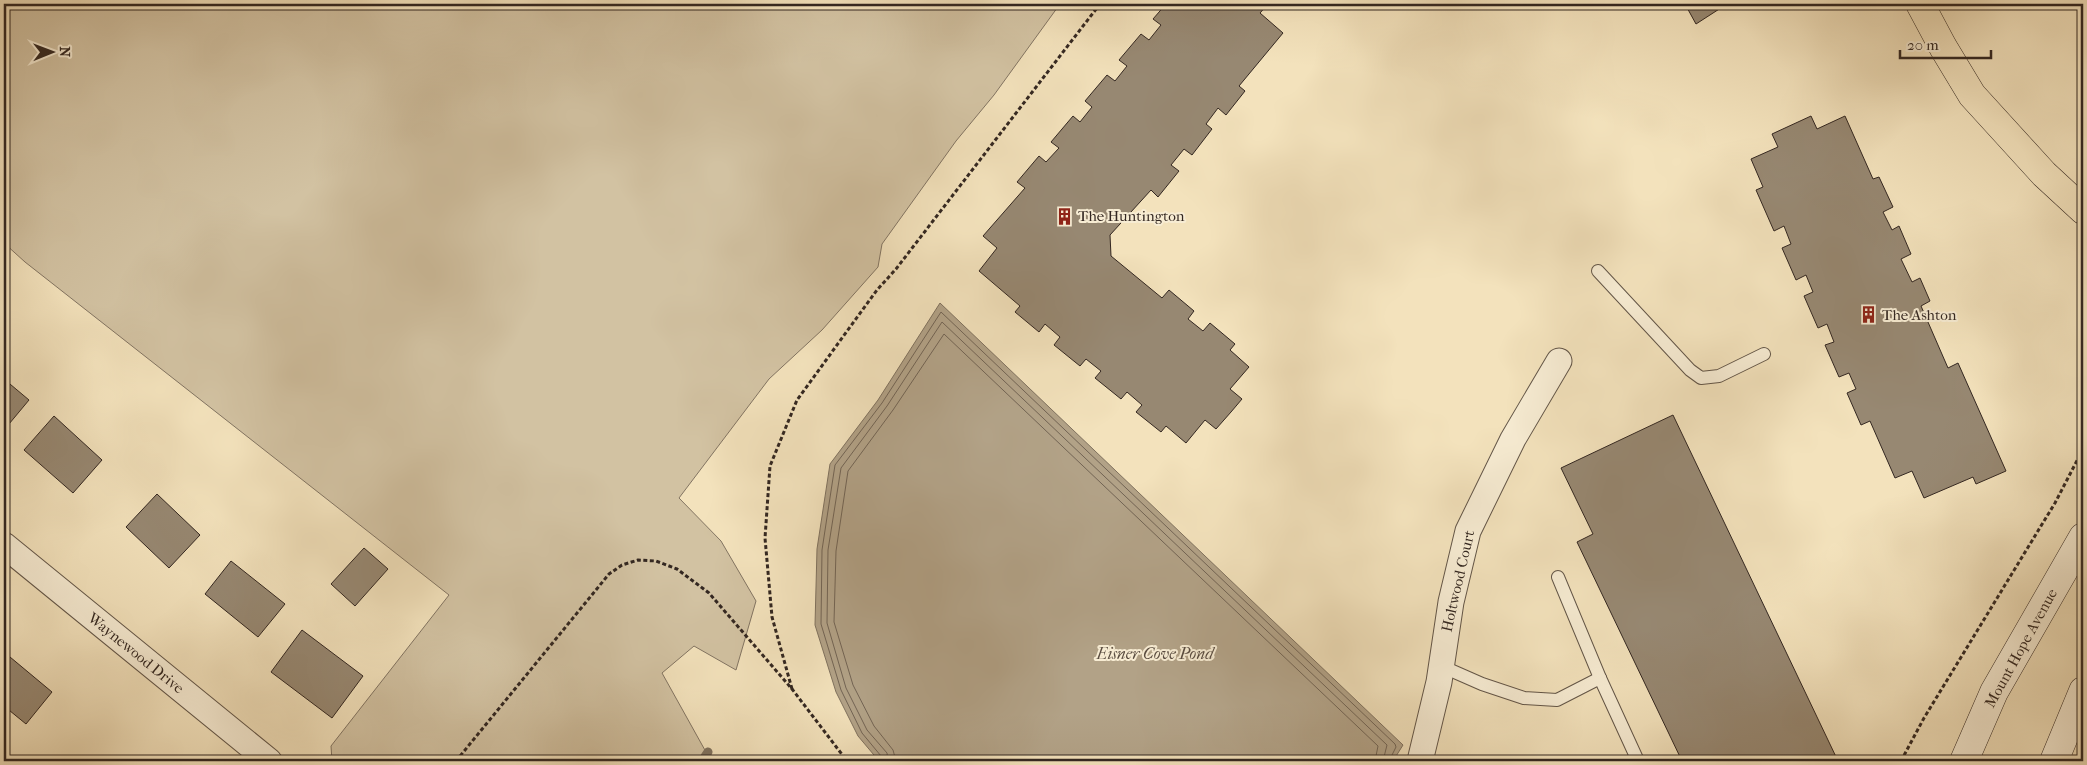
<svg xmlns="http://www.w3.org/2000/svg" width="2087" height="765" font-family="'IM FELL French Canon',serif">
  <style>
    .green { fill: #d2c2a2; stroke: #827462 }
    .water { fill: #b2a287; stroke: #7f715e }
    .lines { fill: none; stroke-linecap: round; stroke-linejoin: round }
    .shore { stroke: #726454; stroke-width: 1 }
    .stream { stroke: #7f715e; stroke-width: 9 }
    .building { fill: #978872; stroke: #332721 }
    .lane-casing { stroke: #635648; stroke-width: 14 }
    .street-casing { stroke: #635648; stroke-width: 27 }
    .secondary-casing { stroke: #332721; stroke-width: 29 }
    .highway-casing { stroke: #332721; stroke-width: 29 }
    .path { stroke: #332721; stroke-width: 3; stroke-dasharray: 4 2.5; stroke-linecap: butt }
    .lane { stroke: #f7ecd3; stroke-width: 12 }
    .street { stroke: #f7ecd3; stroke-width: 25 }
    .secondary { stroke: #f7ecd3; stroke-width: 28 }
    .highway { stroke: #f3e2bc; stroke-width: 28 }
    .labels { text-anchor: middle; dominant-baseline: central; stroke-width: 4; stroke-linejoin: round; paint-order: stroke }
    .poi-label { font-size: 15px; fill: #332721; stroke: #f7ecd3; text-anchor: start }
    .street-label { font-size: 15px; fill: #332721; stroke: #f7ecd3 }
    .water-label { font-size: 16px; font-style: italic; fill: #594c40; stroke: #f7ecd3 }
  </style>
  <rect width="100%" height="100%" fill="#f3e2bc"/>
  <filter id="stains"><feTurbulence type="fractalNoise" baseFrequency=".004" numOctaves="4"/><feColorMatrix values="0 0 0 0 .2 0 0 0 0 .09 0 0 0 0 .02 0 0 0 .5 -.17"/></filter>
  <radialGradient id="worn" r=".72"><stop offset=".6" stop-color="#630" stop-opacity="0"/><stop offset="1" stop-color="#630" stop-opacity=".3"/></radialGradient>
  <!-- green -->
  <polygon class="green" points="4,4 1060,4 994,95 956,141 882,244 878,267 822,330 769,379 679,498 721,541 756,601 736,670 694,646 662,673 711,761 332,761 331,746 449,595 25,262 4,243"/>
  <!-- water -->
  <polygon class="water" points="940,303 1403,745 1393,761 879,761 858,736 836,692 815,625 817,549 830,464 878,400"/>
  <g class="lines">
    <!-- shore -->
    <g class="shore">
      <polyline points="882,761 881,756 862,733 841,690 821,624 822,550 835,465 882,403 941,312 1395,744 1396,747 1389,761"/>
      <polyline points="888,761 887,753 867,730 846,688 827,623 828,550 841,468 887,406 942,322 1387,745 1383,761"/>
      <polyline points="896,761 893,750 874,726 853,685 834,622 836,551 848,471 893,410 944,334 1378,746 1375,761"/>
    </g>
    <!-- stream -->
    <polyline class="stream" points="702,761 708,752"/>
  </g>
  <!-- building -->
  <g class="building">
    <polygon points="1166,4 1268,4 1260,13 1283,33 1239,86 1245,91 1226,115 1218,108 1206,124 1212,129 1192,155 1184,149 1171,165 1179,171 1158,197 1151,190 1110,235 1111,256 1162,298 1169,290 1194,311 1188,319 1203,331 1210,323 1235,344 1230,350 1249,367 1230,389 1242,399 1231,412 1216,429 1205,420 1186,443 1166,426 1161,432 1136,412 1142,405 1127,392 1121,399 1095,378 1101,371 1086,359 1080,366 1054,345 1060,337 1045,324 1039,332 1015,312 1020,306 979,271 997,248 983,236 1025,188 1017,182 1039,156 1046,162 1059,148 1051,142 1073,116 1080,122 1092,107 1085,101 1107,75 1115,81 1127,66 1119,60 1141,34 1149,40 1161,25 1153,19"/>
    <polygon points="1685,4 1727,4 1696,24"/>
    <polygon points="1811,116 1817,129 1845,116 1873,179 1879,177 1893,207 1883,212 1892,230 1899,226 1911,254 1901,259 1912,282 1920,278 1930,301 1921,306 1948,368 1958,363 2006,471 1976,484 1973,477 1924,498 1912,471 1895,478 1870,421 1861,425 1847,393 1856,389 1849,373 1839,377 1825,345 1834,342 1827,324 1818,328 1804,296 1813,292 1806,275 1796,280 1782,248 1791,244 1784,226 1774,231 1756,190 1763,187 1751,159 1778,147 1772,134"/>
    <polygon points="4,379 29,400 4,430"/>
    <polygon points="1673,415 1838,761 1682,761 1577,542 1593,534 1561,468"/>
    <polygon points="54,416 102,460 73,493 24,450"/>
    <polygon points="157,494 200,535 169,568 126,527"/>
    <polygon points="364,548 388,569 355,606 331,584"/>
    <polygon points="231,561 285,604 258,637 205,594"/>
    <polygon points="302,630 363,676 332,718 271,672"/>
    <polygon points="4,652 52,692 26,724 4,706"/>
  </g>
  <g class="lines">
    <defs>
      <g id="lane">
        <polyline points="1598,271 1690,370 1701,378 1719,376 1764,354"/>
        <polyline points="1558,577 1600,678 1638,761"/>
        <polyline points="1441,666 1482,684 1524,698 1557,700 1600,678"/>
      </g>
      <g id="street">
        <polyline points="4,545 269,761"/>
        <polyline points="1420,761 1439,682 1451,602 1468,531 1513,439 1559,361"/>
      </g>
      <g id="secondary">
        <polyline points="1964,761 1994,692 2083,537"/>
        <polyline points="2054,761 2083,691"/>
      </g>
      <polyline id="highway" points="1920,4 1943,47 1972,95 2044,174 2083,210"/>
    </defs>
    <!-- lane casing -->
    <use href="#lane" class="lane-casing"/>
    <!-- street casing -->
    <use href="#street" class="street-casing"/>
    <!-- secondary casing -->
    <use href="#secondary" class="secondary-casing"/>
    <!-- highway casing -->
    <use href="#highway" class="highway-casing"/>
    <!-- path -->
    <g class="path">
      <polyline points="792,689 772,617 765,538 770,466 797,400 877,290 896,269 1100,4"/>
      <polyline points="456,761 609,574 622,565 638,560 656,561 677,569 709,593 792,689 847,761"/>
      <polyline points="1901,761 1924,718 2055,503 2083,449"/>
    </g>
    <!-- lane -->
    <use href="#lane" class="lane"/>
    <!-- street -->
    <use href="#street" class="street"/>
    <!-- secondary -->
    <use href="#secondary" class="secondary"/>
    <!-- highway -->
    <use href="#highway" class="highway"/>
  </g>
  <!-- icons -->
  <defs>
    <symbol id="building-bare" viewBox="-9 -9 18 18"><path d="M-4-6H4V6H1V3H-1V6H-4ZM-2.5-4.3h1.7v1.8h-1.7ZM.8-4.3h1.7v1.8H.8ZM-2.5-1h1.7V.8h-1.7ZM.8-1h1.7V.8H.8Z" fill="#8f2418" stroke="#f7ecd3" stroke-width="2.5" paint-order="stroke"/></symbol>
  </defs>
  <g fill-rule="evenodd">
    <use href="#building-bare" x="1052" y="204" width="25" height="25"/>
    <use href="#building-bare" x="1856" y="302" width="25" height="25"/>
  </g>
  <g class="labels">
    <!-- poi labels -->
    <g class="poi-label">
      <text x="1078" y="216">The Huntington</text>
      <text x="1882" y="315">The Ashton</text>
    </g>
    <!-- street labels -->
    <g class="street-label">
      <text transform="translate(1458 581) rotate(-77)">Holtwood Court</text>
      <text transform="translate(2021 648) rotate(-61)">Mount Hope Avenue</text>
      <text transform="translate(136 653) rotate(39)">Waynewood Drive</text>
    </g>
    <!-- water labels -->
    <g class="water-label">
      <text x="1155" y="653">Eisner Cove Pond</text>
    </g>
  </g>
  <!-- margin -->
  <rect width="2087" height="765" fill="none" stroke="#f3e2bc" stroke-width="20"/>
  <rect x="5" y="5" width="2077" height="755" fill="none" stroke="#332721" stroke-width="2.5"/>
  <rect x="10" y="10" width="2067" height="745" fill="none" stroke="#332721"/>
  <!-- north arrow -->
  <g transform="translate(52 52) rotate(89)" stroke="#f7ecd3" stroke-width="4" paint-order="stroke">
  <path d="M0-4L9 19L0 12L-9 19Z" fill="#332721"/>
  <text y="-8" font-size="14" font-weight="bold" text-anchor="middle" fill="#332721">N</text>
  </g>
  <!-- scale -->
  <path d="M1900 50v8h91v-8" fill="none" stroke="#332721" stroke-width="2.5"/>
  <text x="1907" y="50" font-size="15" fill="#332721" stroke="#f7ecd3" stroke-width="4" paint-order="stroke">20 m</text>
  <rect width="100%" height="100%" filter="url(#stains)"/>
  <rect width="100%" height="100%" fill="url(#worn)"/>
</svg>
